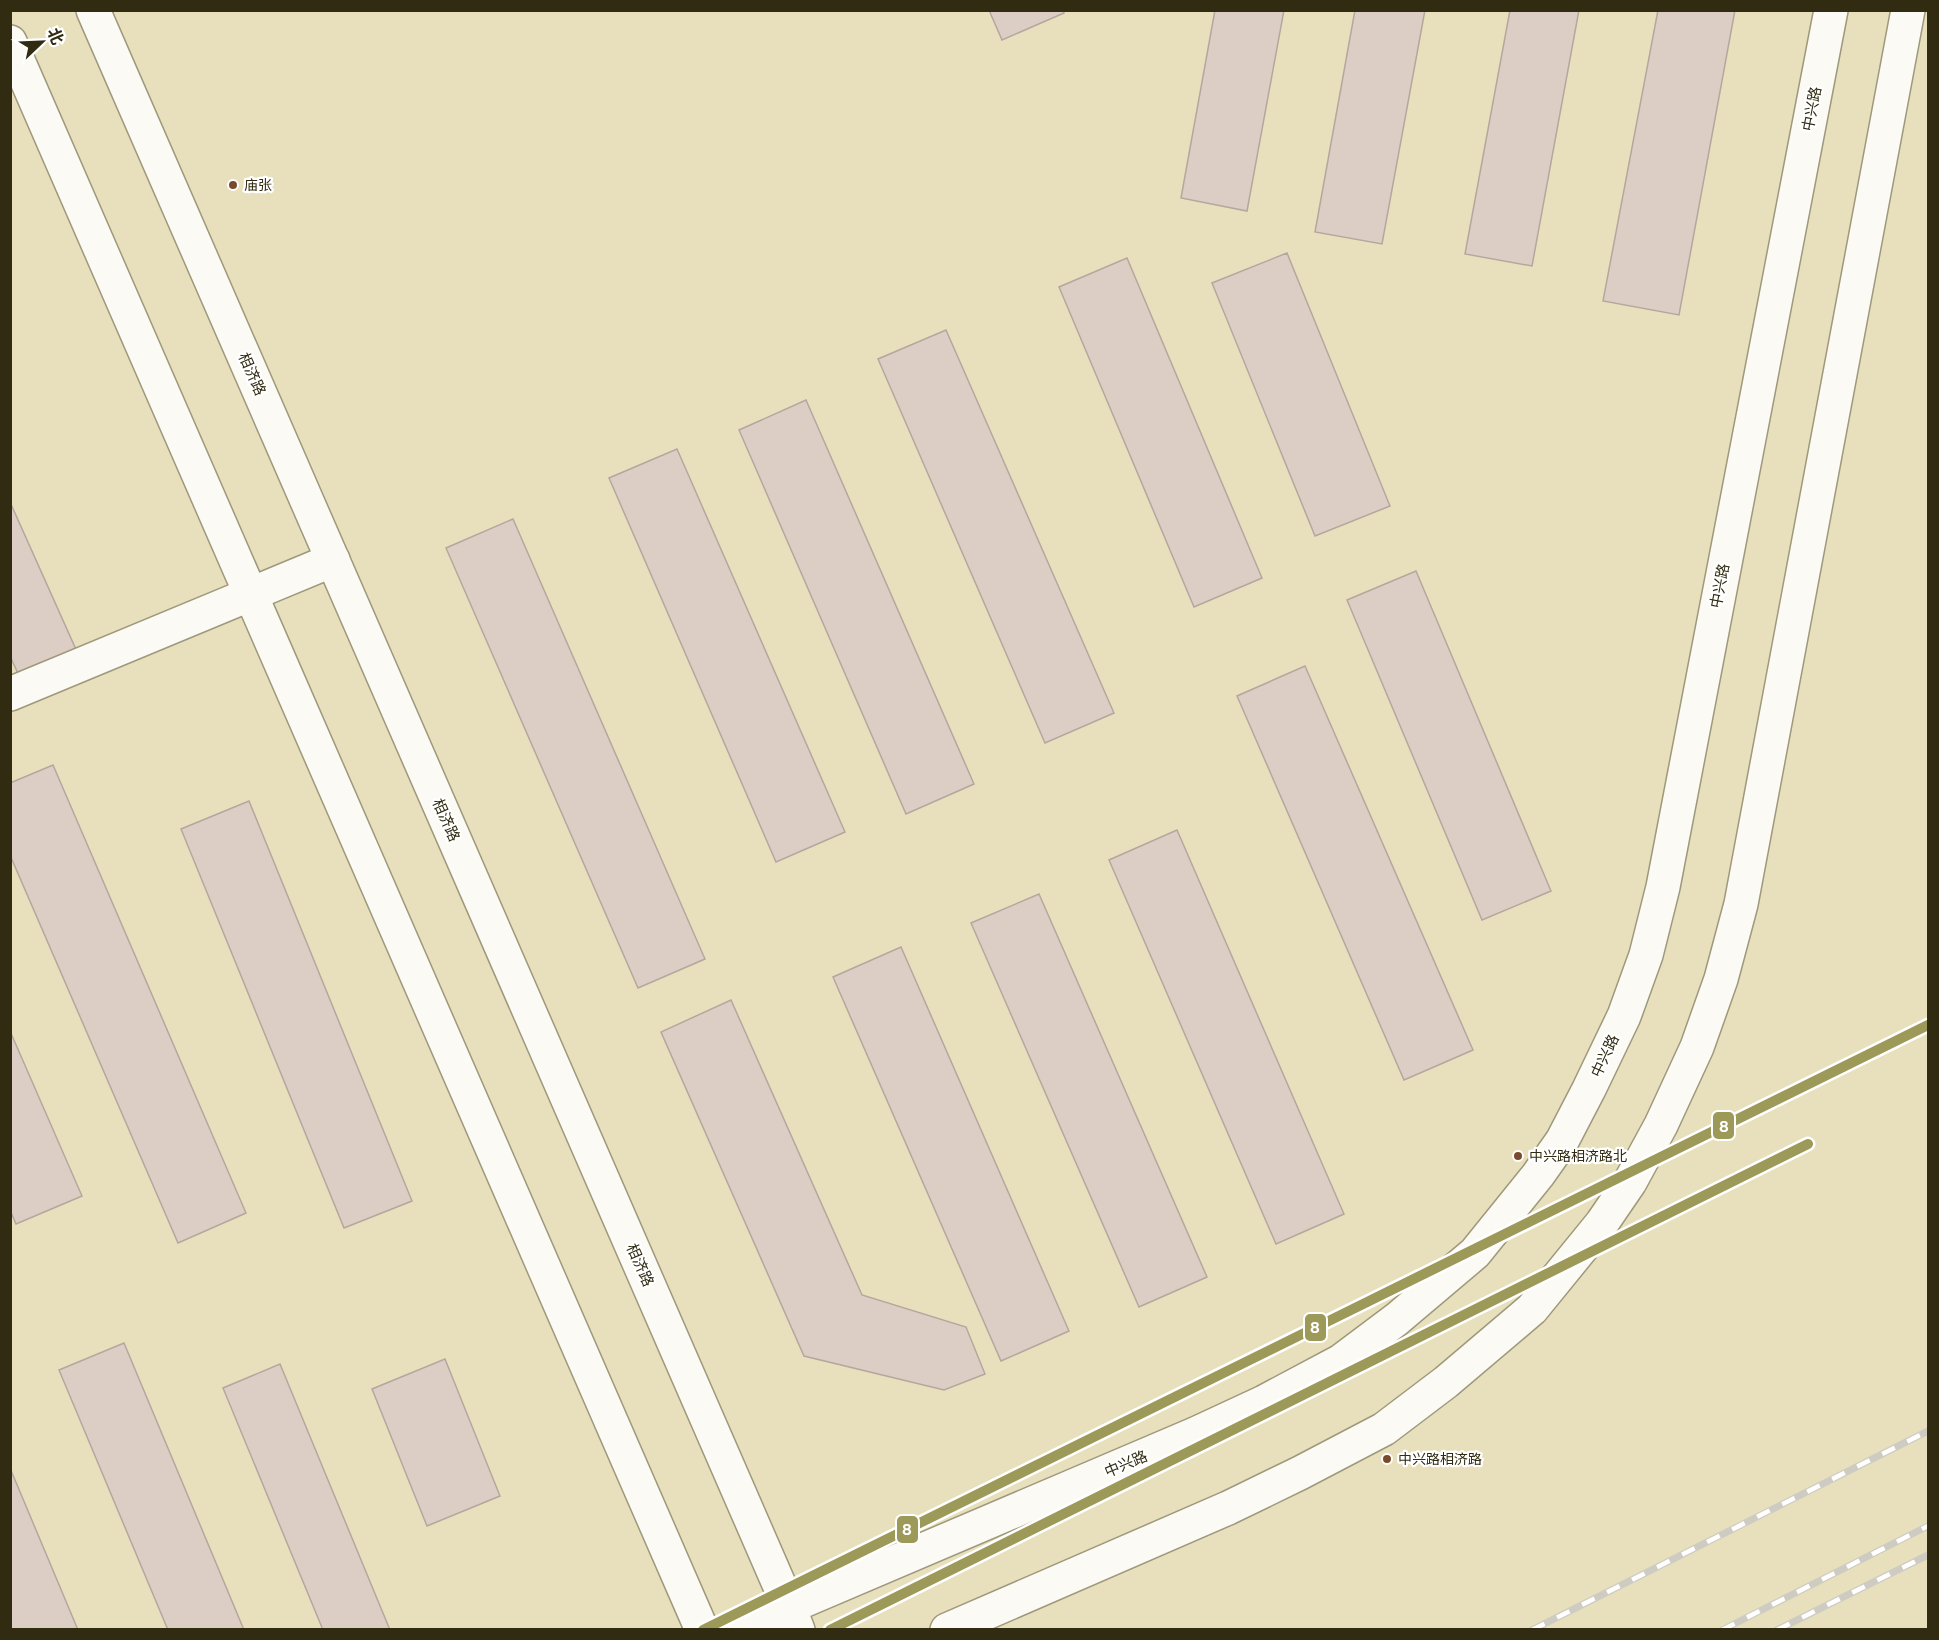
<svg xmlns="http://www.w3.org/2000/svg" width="1939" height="1640" font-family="Figtree,'Noto Sans SC',sans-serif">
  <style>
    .building { fill: #dccec5; stroke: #b5a79e; stroke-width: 1.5 }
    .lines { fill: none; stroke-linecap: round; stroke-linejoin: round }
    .street-casing { stroke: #9e987c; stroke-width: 36 }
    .secondary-casing { stroke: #9e987c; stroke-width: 36 }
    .street { stroke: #fcfaf5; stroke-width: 33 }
    .secondary { stroke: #fcfaf5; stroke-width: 33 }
    .rail-casing { stroke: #ceccc2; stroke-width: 7 }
    .rail { stroke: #fff; stroke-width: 4.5; stroke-dasharray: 14; stroke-linecap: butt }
    .metro-1-casing { stroke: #fff; stroke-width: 15 }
    .metro-1 { stroke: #9d9959; stroke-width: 10 }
    .bus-dot { fill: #7a4b2a; stroke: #fff; stroke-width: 2 }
    .labels { text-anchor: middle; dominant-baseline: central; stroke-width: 4.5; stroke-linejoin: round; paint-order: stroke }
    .bus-label { font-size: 14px; fill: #312b12; stroke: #fff; text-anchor: start }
    .street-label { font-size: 15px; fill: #312b12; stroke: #fff }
    .line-badge { stroke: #fff; stroke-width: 2 }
    .badge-label { font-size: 16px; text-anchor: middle; font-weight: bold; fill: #fff }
  </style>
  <rect width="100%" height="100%" fill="#e8e0bc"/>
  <!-- building -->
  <g class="building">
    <polygon points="989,10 1063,10 1064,13 1002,40"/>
    <polygon points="1215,10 1284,10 1247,211 1181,198"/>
    <polygon points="1355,10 1425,10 1382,244 1315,232"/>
    <polygon points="1510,10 1579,10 1532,266 1465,254"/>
    <polygon points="1658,10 1735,10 1679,315 1603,301"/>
    <polygon points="1287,253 1390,506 1315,536 1212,283"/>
    <polygon points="1127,258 1262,578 1194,607 1059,287"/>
    <polygon points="946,330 1114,713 1045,743 878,359"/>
    <polygon points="806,400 974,784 906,814 739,430"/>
    <polygon points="677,449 845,832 776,862 609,478"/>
    <polygon points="10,502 78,654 21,680 10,656"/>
    <polygon points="513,519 705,959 638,988 446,548"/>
    <polygon points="1416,571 1551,891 1482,920 1347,600"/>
    <polygon points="1305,666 1473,1050 1404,1080 1237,696"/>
    <polygon points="53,765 246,1213 178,1243 10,855 10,783"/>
    <polygon points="249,801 412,1201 344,1228 181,829"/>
    <polygon points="1177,830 1344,1214 1276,1244 1109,860"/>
    <polygon points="1039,894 1207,1277 1139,1307 971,923"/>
    <polygon points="901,947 1069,1331 1001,1361 833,977"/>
    <polygon points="731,1000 862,1295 966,1327 985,1374 944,1390 804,1356 661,1032"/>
    <polygon points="10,1031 82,1196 16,1224 10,1210"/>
    <polygon points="124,1343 244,1630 168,1630 59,1370"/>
    <polygon points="445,1359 500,1496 427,1526 372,1389"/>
    <polygon points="280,1364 390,1630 323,1630 223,1388"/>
    <polygon points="10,1468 78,1630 10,1630"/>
  </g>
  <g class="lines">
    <defs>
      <g id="street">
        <polyline points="10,694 333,560"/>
        <polyline points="789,1607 798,1630"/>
      </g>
      <g id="secondary">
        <polyline points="93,10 789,1607"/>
        <polyline points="10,42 702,1630"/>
        <polyline points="735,1630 1195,1434 1264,1402 1341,1361 1397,1319 1475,1253 1538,1175 1562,1141 1589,1089 1624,1016 1646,955 1663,887 1831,10"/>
        <polyline points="947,1630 1228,1508 1300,1473 1384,1429 1446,1382 1532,1309 1602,1223 1630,1182 1661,1125 1697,1047 1721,979 1741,904 1908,10"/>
      </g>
    </defs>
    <!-- street casing -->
    <use href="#street" class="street-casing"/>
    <!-- secondary casing -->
    <use href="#secondary" class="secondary-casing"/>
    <!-- street -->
    <use href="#street" class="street"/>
    <!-- secondary -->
    <use href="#secondary" class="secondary"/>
    <defs>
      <g id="rail">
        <polyline points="1532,1630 1928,1431"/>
        <polyline points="1722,1630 1928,1526"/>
        <polyline points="1777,1630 1928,1555"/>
      </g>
    </defs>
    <!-- rail casing -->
    <use href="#rail" class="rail-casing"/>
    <!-- rail -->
    <use href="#rail" class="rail"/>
    <defs>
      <g id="metro-1">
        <polyline points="703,1630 1928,1025"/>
        <polyline points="830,1630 1808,1144"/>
      </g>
    </defs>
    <!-- metro-1 casing -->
    <use href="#metro-1" class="metro-1-casing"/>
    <!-- metro-1 -->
    <use href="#metro-1" class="metro-1"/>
  </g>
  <!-- markers -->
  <g class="bus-dot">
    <circle cx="233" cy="185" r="5"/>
    <circle cx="1518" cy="1156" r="5"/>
    <circle cx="1387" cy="1459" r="5"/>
  </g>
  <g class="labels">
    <!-- bus labels -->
    <g class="bus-label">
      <text x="244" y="185">庙张</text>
      <text x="1529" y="1156">中兴路相济路北</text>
      <text x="1398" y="1459">中兴路相济路</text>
    </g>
    <!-- street labels -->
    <g class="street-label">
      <text transform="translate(1812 109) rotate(-79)">中兴路</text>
      <text transform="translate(252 374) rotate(66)">相济路</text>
      <text transform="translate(1720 586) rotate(-79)">中兴路</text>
      <text transform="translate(446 820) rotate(66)">相济路</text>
      <text transform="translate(1605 1056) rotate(-65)">中兴路</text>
      <text transform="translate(640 1265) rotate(66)">相济路</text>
      <text transform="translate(1126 1464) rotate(-23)">中兴路</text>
    </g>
  </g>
  <g class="line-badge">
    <rect x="1712" y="1111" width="23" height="29" rx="6" fill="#9d9959"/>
    <rect x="1304" y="1313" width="23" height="29" rx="6" fill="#9d9959"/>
    <rect x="896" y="1515" width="23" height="29" rx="6" fill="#9d9959"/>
  </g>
  <g class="badge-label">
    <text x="1724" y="1132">8</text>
    <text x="1315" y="1333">8</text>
    <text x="907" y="1535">8</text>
  </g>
  <!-- border -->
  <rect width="1939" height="1640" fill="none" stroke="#312b12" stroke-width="24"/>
  <!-- north arrow -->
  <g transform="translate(42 42) rotate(67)" stroke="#ffffff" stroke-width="4.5" paint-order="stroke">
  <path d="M0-4.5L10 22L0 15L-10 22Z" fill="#312b12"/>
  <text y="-9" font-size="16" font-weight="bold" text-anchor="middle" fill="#312b12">北</text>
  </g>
</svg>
